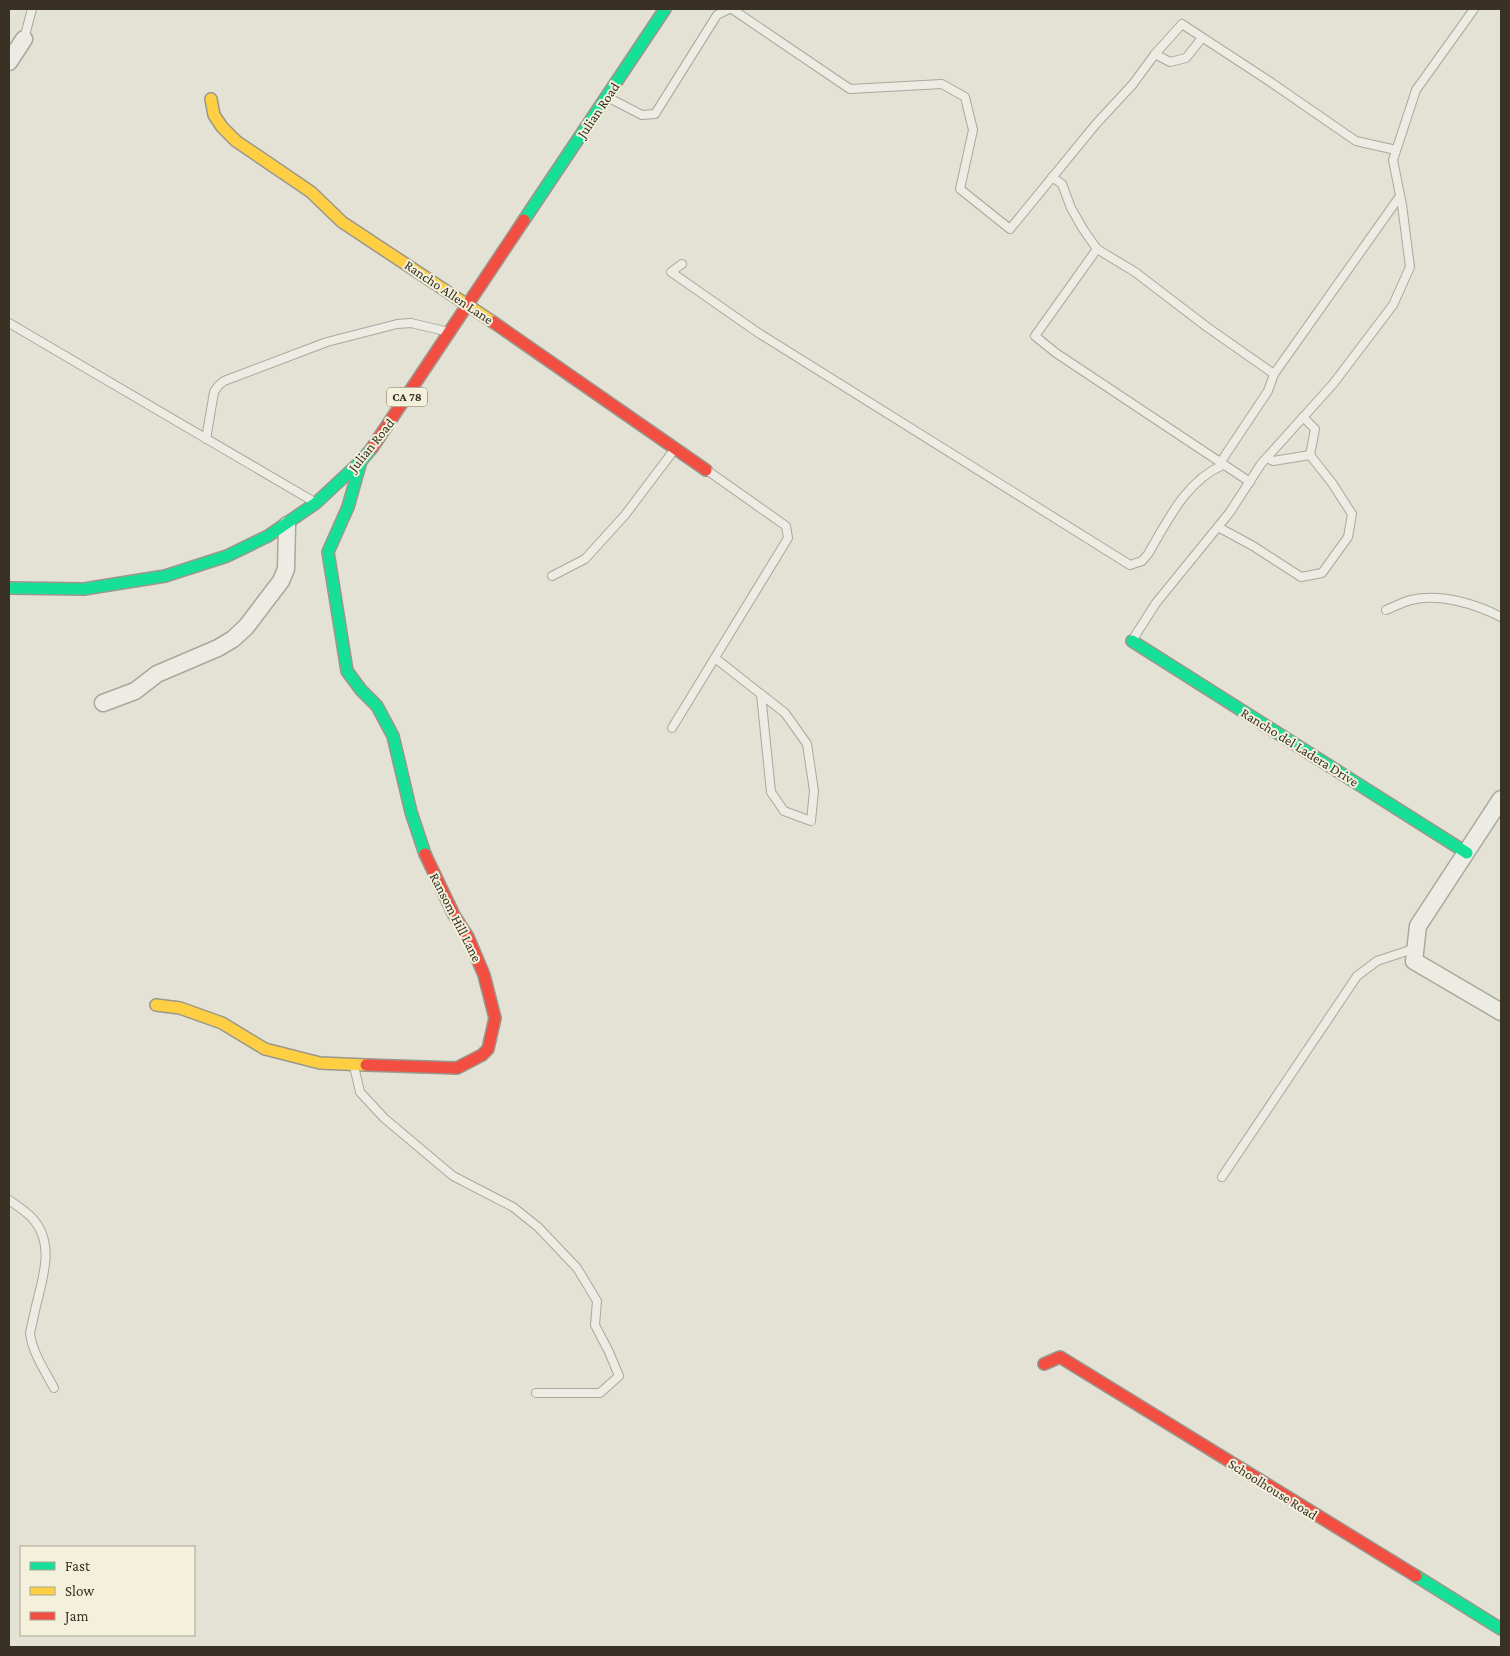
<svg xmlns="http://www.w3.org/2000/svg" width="1510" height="1656" font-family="'Crimson Pro',serif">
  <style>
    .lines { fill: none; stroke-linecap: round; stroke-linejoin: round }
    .lane-casing { stroke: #aaa79c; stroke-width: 10 }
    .street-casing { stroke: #aaa79c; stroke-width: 19 }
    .fast-casing { stroke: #9a978c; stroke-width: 14 }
    .slow-casing { stroke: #9a978c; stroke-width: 14 }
    .jam-casing { stroke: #9a978c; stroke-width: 14 }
    .lane { stroke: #edece4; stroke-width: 8 }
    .street { stroke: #edece4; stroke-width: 16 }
    .fast { stroke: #16e098; stroke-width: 11 }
    .slow { stroke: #ffcf43; stroke-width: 11 }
    .jam { stroke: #f24e42; stroke-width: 11 }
    .labels { text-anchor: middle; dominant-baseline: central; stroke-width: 4; stroke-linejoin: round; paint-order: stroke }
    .shield { fill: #f3f0dc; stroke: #716b5b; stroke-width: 1 }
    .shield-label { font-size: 12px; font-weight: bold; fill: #393224 }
    .street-label { font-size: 14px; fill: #393224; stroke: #f3f0dc }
  </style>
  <rect width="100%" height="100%" fill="#e4e2d4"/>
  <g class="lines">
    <defs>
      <g id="lane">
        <polyline points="732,9 850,89 942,84 965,97 973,130 960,189 1010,229 1096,124 1133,84 1155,54 1182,24 1272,83 1356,141 1396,150"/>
        <polyline points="24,39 32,9"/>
        <polyline points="1155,54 1170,62 1186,58 1202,38"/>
        <polyline points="611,99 642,115 655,114 717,15 729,9"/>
        <polyline points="1052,177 1062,184 1071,208 1083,229 1097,249 1035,336 1056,353 1250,482"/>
        <polyline points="1097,249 1135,272 1207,327 1274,374 1268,391 1220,463"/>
        <path d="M682,264L671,272L757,332L1130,565L1142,561L1148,554C1168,520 1186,481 1223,465"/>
        <polyline points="9,323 311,500"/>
        <polyline points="1274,374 1400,196"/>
        <polyline points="206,439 214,392 218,386 224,381 327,342 397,324 411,323 445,331"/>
        <polyline points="1267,458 1273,461 1310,455"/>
        <polyline points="1218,527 1253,546 1301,577 1322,573 1348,537 1352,514 1332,483 1310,455 1315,429 1303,417"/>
        <polyline points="552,576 585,559 625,515 674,450"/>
        <path d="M1386,610C1394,607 1402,602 1411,600C1440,593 1476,604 1501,617"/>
        <polyline points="1133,639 1156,603 1230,512 1261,464 1333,384 1393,305 1410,267 1402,205 1393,160 1416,90 1474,9"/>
        <polyline points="715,658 785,713 807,744 814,791 811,821 784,811 771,792 761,694"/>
        <polyline points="672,728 788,538 786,526 708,471"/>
        <polyline points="354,1066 360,1092 384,1118 453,1176 513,1207 538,1227 577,1268 597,1301 595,1325 609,1352 619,1376 600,1393 536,1393"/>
        <polyline points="1222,1177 1357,976 1377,961 1416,948"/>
        <path d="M9,1200C17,1206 26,1211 33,1219C55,1244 43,1277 36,1306C34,1315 32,1324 30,1333C32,1352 45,1371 54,1388"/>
      </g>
      <g id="street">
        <polyline points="9,62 24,39"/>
        <polyline points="103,703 135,691 157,674 218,648 233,639 246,627 281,581 286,569 287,525"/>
        <polyline points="1501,799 1418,926 1414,961 1501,1012"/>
      </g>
      <g id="fast">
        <polyline points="524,220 665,9"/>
        <polyline points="361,461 348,507 328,552 347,671 361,690 377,706 393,736 411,812 425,854"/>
        <polyline points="9,588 84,589 165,576 227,556 268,536 316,503 361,461 372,448"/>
        <polyline points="1132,641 1467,853"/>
        <polyline points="1416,1576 1501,1629"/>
      </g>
      <g id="slow">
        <polyline points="211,99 214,115 222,127 236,141 311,192 342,222 493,322"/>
        <polyline points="156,1005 180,1008 222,1023 265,1049 320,1063 366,1065"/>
      </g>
      <g id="jam">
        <polyline points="493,322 706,470"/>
        <polyline points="372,448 524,220"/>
        <polyline points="366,1065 457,1068 482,1055 488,1049 495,1018 484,975 468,937 454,915 425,854"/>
        <polyline points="1044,1364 1060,1357 1416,1576"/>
      </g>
    </defs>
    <!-- lane casing -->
    <use href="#lane" class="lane-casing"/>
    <!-- street casing -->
    <use href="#street" class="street-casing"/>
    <!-- fast casing -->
    <use href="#fast" class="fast-casing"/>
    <!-- slow casing -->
    <use href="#slow" class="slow-casing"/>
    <!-- jam casing -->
    <use href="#jam" class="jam-casing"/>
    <!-- lane -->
    <use href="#lane" class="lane"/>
    <!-- street -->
    <use href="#street" class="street"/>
    <!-- fast -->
    <use href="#fast" class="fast"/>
    <!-- slow -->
    <use href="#slow" class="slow"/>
    <!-- jam -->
    <use href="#jam" class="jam"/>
  </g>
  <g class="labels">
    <!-- shield labels -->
    <rect class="shield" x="387" y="387.5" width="40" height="19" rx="4"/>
    <g class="shield-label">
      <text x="407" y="397">CA 78</text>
    </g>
    <!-- street labels -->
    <g class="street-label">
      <text transform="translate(598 110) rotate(-56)">Julian Road</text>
      <text transform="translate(449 292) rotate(34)">Rancho Allen Lane</text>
      <text transform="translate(371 445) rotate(-51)">Julian Road</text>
      <text transform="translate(1300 747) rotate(32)">Rancho del Ladera Drive</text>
      <text transform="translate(456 917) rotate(63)">Ransom Hill Lane</text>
      <text transform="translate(1273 1489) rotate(32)">Schoolhouse Road</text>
    </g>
  </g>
  <!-- border -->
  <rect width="1510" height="1656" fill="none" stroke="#393224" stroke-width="20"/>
  <!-- legend -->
  <rect x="20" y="1546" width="175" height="90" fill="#f3f0dc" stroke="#a9a492"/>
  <rect x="30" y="1562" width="25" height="8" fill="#16e098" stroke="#a9a492"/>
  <text x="65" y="1571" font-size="15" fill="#393224">Fast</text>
  <rect x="30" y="1587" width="25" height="8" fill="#ffcf43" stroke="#a9a492"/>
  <text x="65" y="1596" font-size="15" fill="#393224">Slow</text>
  <rect x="30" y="1612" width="25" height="8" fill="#f24e42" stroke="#a9a492"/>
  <text x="65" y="1621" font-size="15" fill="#393224">Jam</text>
</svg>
